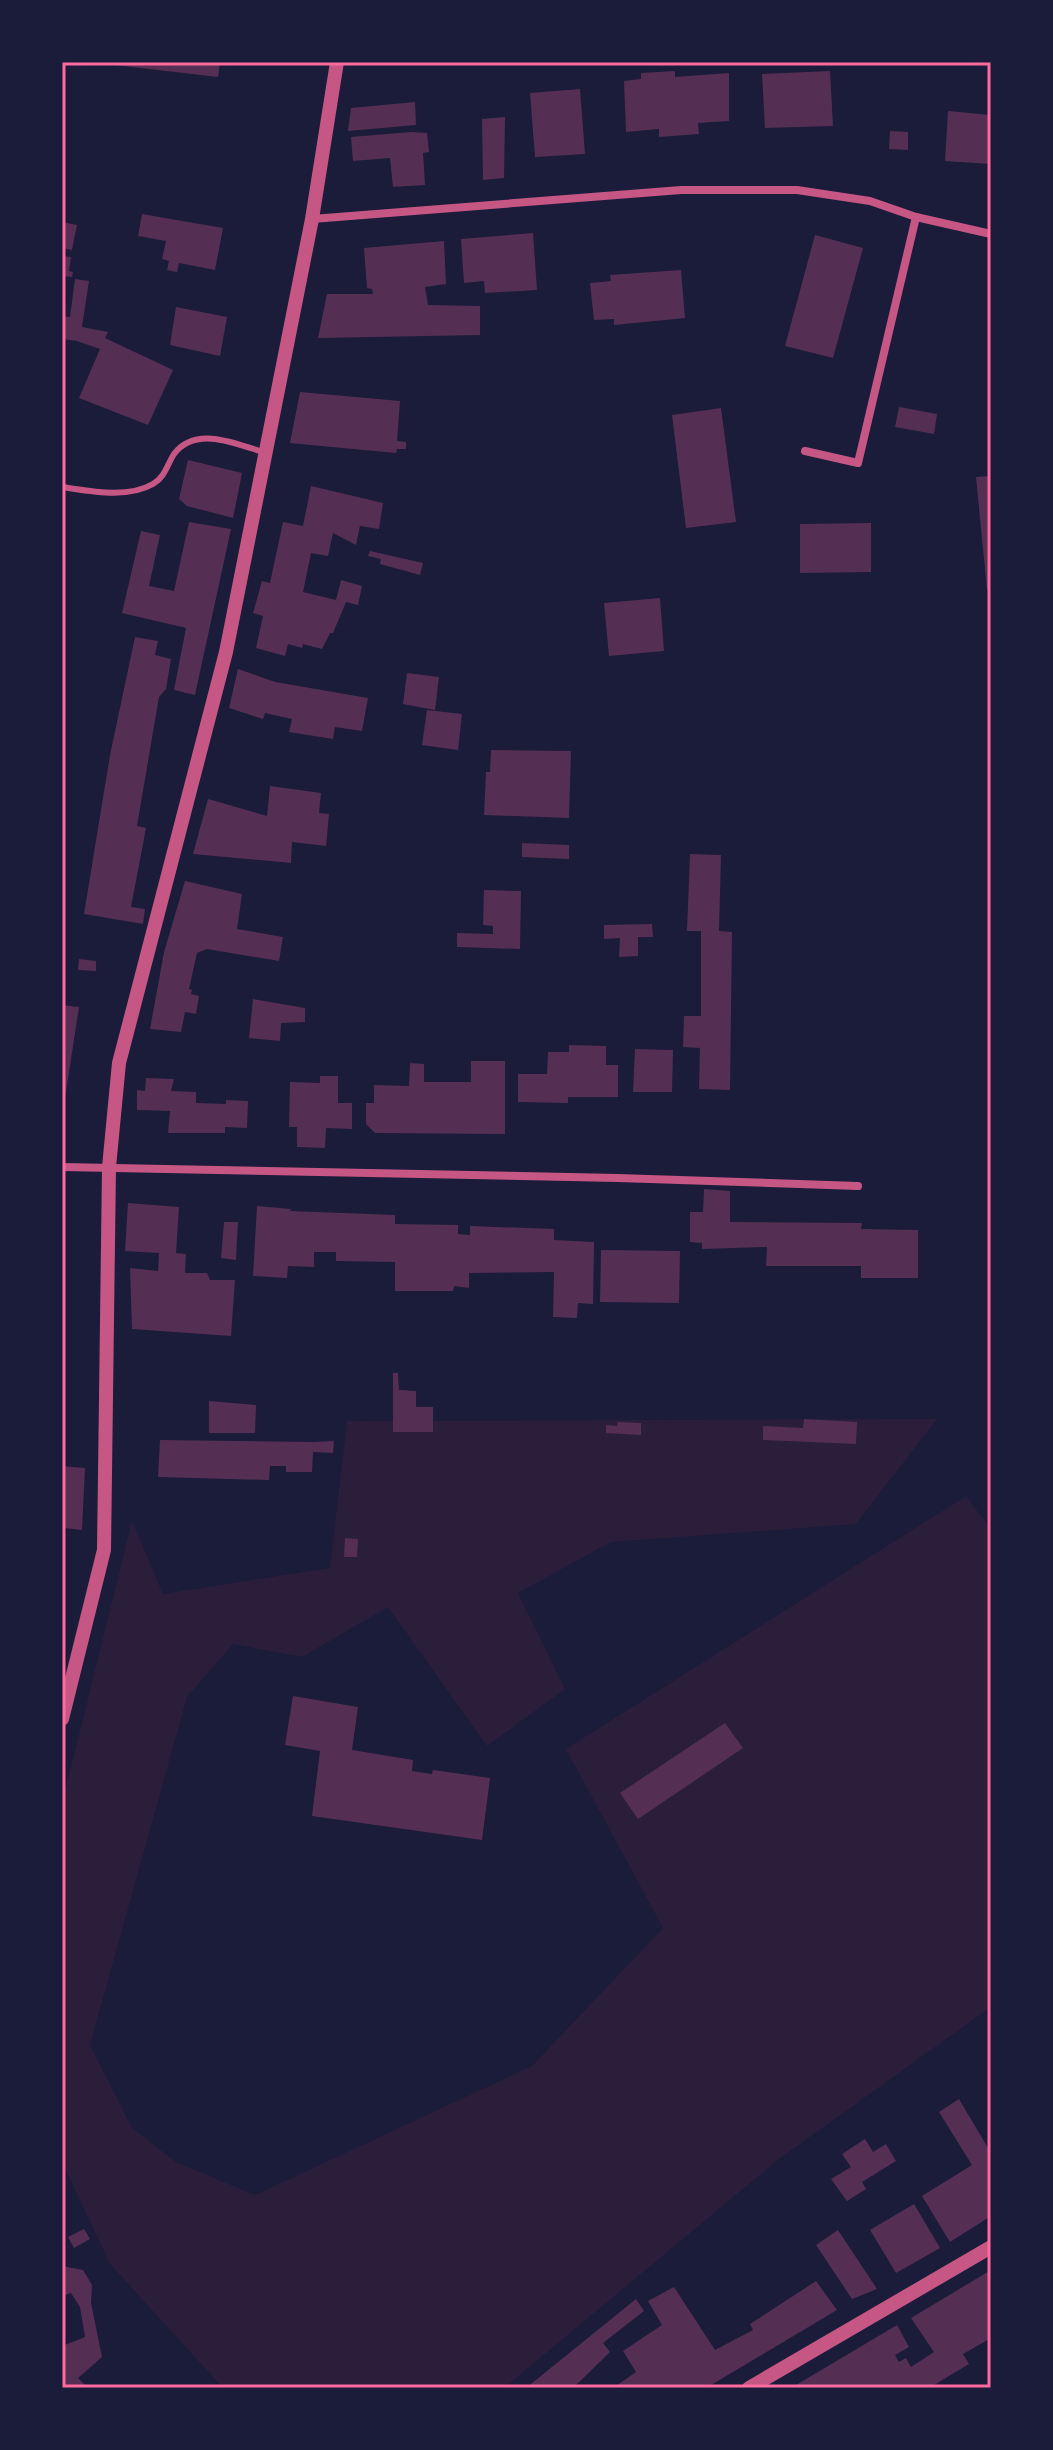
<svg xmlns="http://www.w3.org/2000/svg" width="1053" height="2450" font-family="Spectral,serif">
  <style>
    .green { fill: #2a1e3b }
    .building { fill: #542f53 }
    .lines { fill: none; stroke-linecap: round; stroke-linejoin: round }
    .service { stroke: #c65784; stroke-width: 6 }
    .minor { stroke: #c65784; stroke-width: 8 }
    .tertiary { stroke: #c65784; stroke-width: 14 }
    .neatline { fill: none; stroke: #ff6b9d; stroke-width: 3 }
  </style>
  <rect width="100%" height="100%" fill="#1b1b3a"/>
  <!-- green -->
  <polygon class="green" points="937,1419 856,1524 611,1542 518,1593 565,1689 487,1746 388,1607 302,1657 233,1644 187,1697 90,2045 132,2128 176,2162 255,2195 532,2066 663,1928 566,1749 966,1496 991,1529 991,2007 779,2159 504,2388 223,2388 110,2264 62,2162 62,1803 132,1521 163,1594 330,1568 347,1421"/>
  <!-- building -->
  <g class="building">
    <polygon points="106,62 220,62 218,77 106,64"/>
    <polygon points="675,71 675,77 729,73 729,121 698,123 699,134 659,137 659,129 626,132 624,81 641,79 641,73"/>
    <polygon points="830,71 833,126 765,128 762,74"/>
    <polygon points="580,89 585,154 535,157 530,93"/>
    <polygon points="415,102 416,125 348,131 351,108"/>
    <polygon points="948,111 991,115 991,164 945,161"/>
    <polygon points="505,117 504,178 483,180 482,119"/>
    <polygon points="890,131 908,132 908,150 889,149"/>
    <polygon points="411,132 427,133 429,152 423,153 425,185 393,187 390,158 353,161 351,137"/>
    <polygon points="142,214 223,228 215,270 179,263 177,272 167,270 169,261 162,259 166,241 138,236"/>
    <polygon points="62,222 77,225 72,250 62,248"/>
    <polygon points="533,233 537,290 485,293 484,281 464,283 461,239"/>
    <polygon points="815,235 863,248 833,358 785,346"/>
    <polygon points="444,241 446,284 425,287 428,305 480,306 480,335 318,338 327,294 373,294 372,289 367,288 364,248"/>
    <polygon points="62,256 71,257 69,271 73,272 72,277 62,276"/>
    <polygon points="681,270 685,318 614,325 614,319 594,320 590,283 611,281 610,275"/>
    <polygon points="75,279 89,281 82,327 108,332 105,338 173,370 148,425 79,398 100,349 77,341 62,339 62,316 70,317"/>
    <polygon points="176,307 227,317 220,356 170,345"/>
    <polygon points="300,392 400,401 397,441 406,442 406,449 397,449 396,453 290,443"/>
    <polygon points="899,407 937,414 934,434 895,427"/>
    <polygon points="721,408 736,522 686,528 672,415"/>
    <polygon points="188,460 242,473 233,518 187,506 179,499"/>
    <polygon points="991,476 991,590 987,590 976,477"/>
    <polygon points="311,486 383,503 379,529 360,526 356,545 333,533 328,556 311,553 303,592 336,600 341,580 362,586 358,605 346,602 333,633 330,633 322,649 303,644 302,648 288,644 285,656 256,648 263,616 253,613 262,581 270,583 283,522 303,526"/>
    <polygon points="189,522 231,529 195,695 174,690 186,628 122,613 141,531 160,535 149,586 174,591"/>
    <polygon points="871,523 871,572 800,573 800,524"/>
    <polygon points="370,551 423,563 420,575 380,564 381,559 368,556"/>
    <polygon points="660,598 664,651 609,656 604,603"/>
    <polygon points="135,637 158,641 155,655 171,659 166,689 159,697 137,826 146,828 131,907 145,909 143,924 84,914 110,755"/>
    <polygon points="238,669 275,682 368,698 362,731 335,727 333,739 289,732 292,719 265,713 263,719 229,708"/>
    <polygon points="407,673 439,677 435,710 403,704"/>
    <polygon points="427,710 462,714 458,750 422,745"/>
    <polygon points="491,750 571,751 569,818 484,815 486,772 490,772"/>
    <polygon points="270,786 321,793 319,813 329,814 326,846 292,842 291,863 193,854 208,799 267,816"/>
    <polygon points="522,843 569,845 569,859 522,857"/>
    <polygon points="690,854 721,855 719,931 732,932 730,1090 699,1089 700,1048 683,1047 684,1016 701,1016 701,931 687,931"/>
    <polygon points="185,881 242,894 237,929 283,937 279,961 207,949 197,953 189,989 192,990 191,994 199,996 196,1014 185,1012 181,1032 150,1029 164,952"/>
    <polygon points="484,890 521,891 520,949 457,947 457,933 493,934 493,926 483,925"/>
    <polygon points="652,924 653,937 638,937 638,956 619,957 620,938 604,939 604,925"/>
    <polygon points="79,959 96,961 96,971 78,970"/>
    <polygon points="253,999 305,1008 305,1022 281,1023 280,1041 249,1038"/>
    <polygon points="62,1005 79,1007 64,1105 62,1105"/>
    <polygon points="569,1045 606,1046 606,1065 618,1065 618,1097 568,1097 568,1103 518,1102 518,1074 547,1074 548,1052 569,1052"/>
    <polygon points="635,1049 673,1050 672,1092 633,1092"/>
    <polygon points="471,1061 505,1061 505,1134 375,1133 366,1124 366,1103 374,1103 374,1085 409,1086 410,1063 424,1064 424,1082 471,1082"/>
    <polygon points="320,1076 338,1076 338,1103 352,1103 352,1129 326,1128 325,1148 297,1147 297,1127 289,1127 290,1082 320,1083"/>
    <polygon points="146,1078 174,1079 171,1091 196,1092 196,1103 226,1104 226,1100 248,1101 247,1128 225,1127 225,1133 168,1133 170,1111 137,1110 137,1090 145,1091"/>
    <polygon points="704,1189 730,1191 730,1222 862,1223 861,1229 918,1230 918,1278 861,1278 861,1266 766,1266 767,1247 702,1249 702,1243 690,1242 690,1212 703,1212"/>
    <polygon points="128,1203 179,1207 176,1253 186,1254 185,1273 207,1273 210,1280 235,1280 231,1336 132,1329 130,1268 158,1271 159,1253 125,1251"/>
    <polygon points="257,1206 291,1209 290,1211 395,1215 395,1224 458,1225 458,1234 470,1235 470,1226 554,1229 554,1240 594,1242 593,1304 578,1303 577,1318 553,1317 554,1272 469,1273 469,1288 454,1286 453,1291 395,1291 395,1262 336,1261 336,1252 314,1252 314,1267 288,1266 287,1278 253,1276"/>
    <polygon points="224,1222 238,1222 236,1260 221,1258"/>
    <polygon points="601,1250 680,1251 679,1303 600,1302"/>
    <polygon points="393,1373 398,1373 399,1390 416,1391 416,1407 433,1407 433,1432 393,1432"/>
    <polygon points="209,1401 256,1405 255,1433 209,1433"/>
    <polygon points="804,1419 857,1422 856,1444 763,1440 763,1426 803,1428"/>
    <polygon points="618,1422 641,1423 641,1435 606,1433 606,1425 617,1426"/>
    <polygon points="160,1440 313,1442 334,1441 333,1453 313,1452 312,1472 286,1472 286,1466 270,1466 269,1480 158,1477"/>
    <polygon points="62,1466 85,1468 82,1530 64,1528 65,1504 62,1501"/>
    <polygon points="345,1538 358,1539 357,1557 344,1557"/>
    <polygon points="293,1696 358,1707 352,1750 413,1760 412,1771 432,1774 433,1770 490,1778 482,1840 312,1816 320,1751 285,1745"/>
    <polygon points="725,1723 743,1748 638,1819 620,1793"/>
    <polygon points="959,2099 991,2153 991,2216 950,2242 922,2196 972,2165 939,2112"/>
    <polygon points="865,2139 873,2152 886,2144 896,2161 862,2182 866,2189 847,2201 831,2179 851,2167 842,2154"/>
    <polygon points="914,2204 940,2248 896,2273 870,2230"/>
    <polygon points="84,2229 90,2239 74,2248 68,2237"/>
    <polygon points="838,2230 877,2289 852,2299 816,2245"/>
    <polygon points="62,2266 83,2270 92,2285 91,2303 102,2357 78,2378 88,2388 62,2388 62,2346 85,2337 80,2307 71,2293 62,2296"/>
    <polygon points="991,2270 991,2338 963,2354 969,2364 929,2388 791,2388 897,2325 909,2347 895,2355 899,2362 906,2358 911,2367 934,2352 911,2318"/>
    <polygon points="816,2281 837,2310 706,2388 613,2388 636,2372 623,2351 662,2325 648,2301 674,2287 715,2350 753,2330 750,2324"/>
    <polygon points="636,2299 644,2311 603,2343 610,2352 573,2388 526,2388"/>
  </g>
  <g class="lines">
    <!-- service -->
    <path class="service" d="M62,487C90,491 127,499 153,484C165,477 167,465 174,454C196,425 237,444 266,453"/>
    <!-- minor -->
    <g class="minor">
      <polyline points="312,219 681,190 797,190 870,201 916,217 991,234"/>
      <polyline points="805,451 858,463 916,217"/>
      <polyline points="62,1167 618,1178 858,1186"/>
    </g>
    <!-- tertiary -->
    <g class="tertiary">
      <polyline points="62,1719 104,1550 109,1167 119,1063 226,652 312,219 337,62"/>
      <polyline points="749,2388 991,2247"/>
    </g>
  </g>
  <!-- border -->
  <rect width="1053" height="2450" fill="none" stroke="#1b1b3a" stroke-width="128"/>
  <rect x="64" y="64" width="925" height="2322" class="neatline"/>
</svg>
